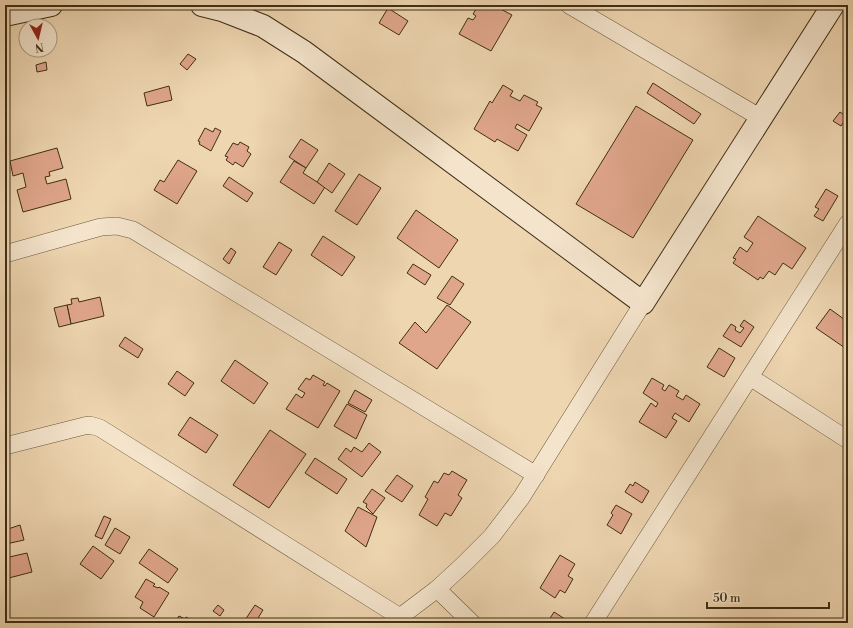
<svg xmlns="http://www.w3.org/2000/svg" width="853" height="628" font-family="'Libre Bodoni',serif">
  <style>
    .building { fill: #e0a68c; stroke: #402e15 }
    .lines { fill: none; stroke-linecap: round; stroke-linejoin: round }
    .street-casing { stroke: #6c583c; stroke-width: 18 }
    .secondary-casing { stroke: #402e15; stroke-width: 24 }
    .street { stroke: #f4e4cc; stroke-width: 17 }
    .secondary { stroke: #f4e4cc; stroke-width: 22 }
  </style>
  <rect width="100%" height="100%" fill="#eed6b1"/>
  <filter id="stains"><feTurbulence type="fractalNoise" baseFrequency=".005" numOctaves="4"/><feColorMatrix values="0 0 0 0 .2 0 0 0 0 .09 0 0 0 0 .02 0 0 0 .5 -.17"/></filter>
  <radialGradient id="worn" r=".72"><stop offset=".6" stop-color="#630" stop-opacity="0"/><stop offset="1" stop-color="#630" stop-opacity=".3"/></radialGradient>
  <!-- building -->
  <g class="building">
    <polygon points="482,5 493,5 512,15 491,51 459,34 468,18 473,20 476,16 473,14 478,6 481,7"/>
    <polygon points="388,8 408,21 399,35 379,23"/>
    <polygon points="188,54 196,59 187,70 180,64"/>
    <polygon points="46,62 47,70 37,72 36,65"/>
    <polygon points="653,83 701,114 694,124 647,93"/>
    <polygon points="503,85 513,91 510,96 520,101 524,95 538,102 536,105 542,108 529,131 517,124 515,128 527,135 518,151 497,139 495,142 474,129 490,101 492,103"/>
    <polygon points="169,86 172,100 147,106 144,93"/>
    <polygon points="636,106 693,140 633,238 576,204"/>
    <polygon points="840,112 847,117 841,126 833,121"/>
    <polygon points="205,128 213,132 215,128 221,131 211,151 199,144 200,142 198,141"/>
    <polygon points="301,139 318,150 306,168 289,157"/>
    <polygon points="240,142 249,147 247,151 251,154 243,167 235,162 233,165 226,160 228,157 225,156 233,143 238,145"/>
    <polygon points="57,148 63,168 49,172 50,176 45,177 47,184 66,179 71,199 23,212 17,190 26,187 23,173 13,176 10,161"/>
    <polygon points="178,160 197,171 177,204 154,190 160,180 164,182"/>
    <polygon points="294,161 306,168 303,173 325,187 314,204 280,182"/>
    <polygon points="329,163 345,174 332,193 317,182"/>
    <polygon points="359,174 381,188 357,225 335,211"/>
    <polygon points="229,177 253,193 247,202 223,186"/>
    <polygon points="826,189 838,196 823,221 814,216 819,209 815,207"/>
    <polygon points="416,210 458,240 439,268 397,238"/>
    <polygon points="758,216 806,248 792,269 783,263 775,275 769,271 763,279 760,277 758,280 733,263 736,259 733,258 740,247 747,252 753,243 744,237"/>
    <polygon points="323,236 355,257 342,276 311,255"/>
    <polygon points="279,242 292,250 276,275 263,267"/>
    <polygon points="231,248 236,252 229,264 223,259"/>
    <polygon points="413,264 431,275 425,285 407,273"/>
    <polygon points="452,276 464,284 450,305 437,298"/>
    <polygon points="100,297 104,316 71,324 67,305 72,304 71,299 78,298 79,302"/>
    <polygon points="67,305 71,324 59,327 54,308"/>
    <polygon points="447,305 471,322 437,369 399,343 415,322 426,333"/>
    <polygon points="830,309 848,322 848,350 816,328"/>
    <polygon points="744,320 754,327 741,347 723,336 731,324 736,327 735,330 740,333 744,328 740,326"/>
    <polygon points="125,337 143,349 138,358 119,346"/>
    <polygon points="719,348 735,358 724,377 707,367"/>
    <polygon points="235,360 268,383 254,404 221,381"/>
    <polygon points="177,371 194,383 185,396 168,384"/>
    <polygon points="313,375 325,382 323,385 325,386 327,383 340,391 318,428 286,409 296,394 302,398 305,393 298,389 306,378 310,380"/>
    <polygon points="652,378 664,385 662,389 665,391 669,385 679,391 676,396 683,400 686,395 700,404 689,422 675,413 672,418 677,421 666,438 639,422 651,403 656,407 658,403 643,393"/>
    <polygon points="355,390 372,400 365,412 348,403"/>
    <polygon points="347,404 367,415 356,439 334,426"/>
    <polygon points="190,417 218,435 206,453 178,435"/>
    <polygon points="270,430 306,454 269,508 233,485"/>
    <polygon points="369,443 381,452 362,477 338,459 346,448 351,452 354,447 362,452"/>
    <polygon points="315,458 347,479 337,494 305,473"/>
    <polygon points="452,471 467,480 458,495 462,498 451,516 445,513 437,526 419,515 428,499 425,497 434,481 438,483 444,473 449,475"/>
    <polygon points="397,475 413,486 402,502 385,491"/>
    <polygon points="635,482 649,491 642,503 625,492 630,484 633,486"/>
    <polygon points="372,489 385,498 373,514 366,507 367,504 363,502"/>
    <polygon points="616,505 632,514 621,534 607,525 613,515 611,513"/>
    <polygon points="358,507 377,517 366,547 345,531"/>
    <polygon points="104,516 111,519 102,539 95,536"/>
    <polygon points="20,525 24,540 6,544 5,530"/>
    <polygon points="115,528 130,537 120,554 105,545"/>
    <polygon points="93,546 114,561 101,579 80,564"/>
    <polygon points="149,549 178,569 168,583 139,563"/>
    <polygon points="27,553 32,572 5,579 5,558"/>
    <polygon points="560,555 575,564 568,576 573,579 565,593 560,590 555,598 540,588"/>
    <polygon points="146,579 155,584 153,586 158,588 159,587 169,593 154,617 140,608 143,602 135,597"/>
    <polygon points="218,605 224,610 220,616 213,611"/>
    <polygon points="255,605 263,610 255,623 243,623"/>
    <polygon points="554,612 565,619 562,623 547,623"/>
    <polygon points="179,616 185,619 186,617 196,623 174,623"/>
  </g>
  <g class="lines">
    <defs>
      <g id="street">
        <polyline points="569,5 761,118"/>
        <polyline points="5,254 101,227 117,226 133,230 536,475"/>
        <polyline points="750,377 848,440"/>
        <polyline points="5,446 84,426 90,425 100,428 400,617"/>
        <polyline points="437,589 472,623"/>
        <polyline points="392,623 437,589 463,565 492,536 521,498 643,303"/>
        <polyline points="593,623 848,223"/>
      </g>
      <g id="secondary">
        <polyline points="202,5 222,10 263,26 304,52 643,303 833,5"/>
        <polyline points="5,15 51,5"/>
      </g>
    </defs>
    <!-- street casing -->
    <use href="#street" class="street-casing"/>
    <!-- secondary casing -->
    <use href="#secondary" class="secondary-casing"/>
    <!-- street -->
    <use href="#street" class="street"/>
    <!-- secondary -->
    <use href="#secondary" class="secondary"/>
  </g>
  <!-- margin -->
  <rect width="853" height="628" fill="none" stroke="#eed6b1" stroke-width="20"/>
  <rect x="6" y="6" width="841" height="616" fill="none" stroke="#402e15" stroke-width="2"/>
  <rect x="10" y="10" width="833" height="608" fill="none" stroke="#402e15"/>
  <!-- north arrow -->
  <g transform="translate(38 38) rotate(172)"><circle r="19" fill="#f4e4cc" stroke="#ac9b83"/>
  <path d="M0-3L7 15L0 10L-7 15Z" fill="#8f2418"/>
  <text y="-6" font-size="11" font-weight="bold" text-anchor="middle" fill="#402e15">N</text>
  </g>
  <!-- scale -->
  <path d="M707 602v6h122v-6" fill="none" stroke="#402e15" stroke-width="2"/>
  <text x="713" y="602" font-size="12" fill="#402e15" stroke="#f4e4cc" stroke-width="3" paint-order="stroke">50 m</text>
  <rect width="100%" height="100%" filter="url(#stains)"/>
  <rect width="100%" height="100%" fill="url(#worn)"/>
</svg>
